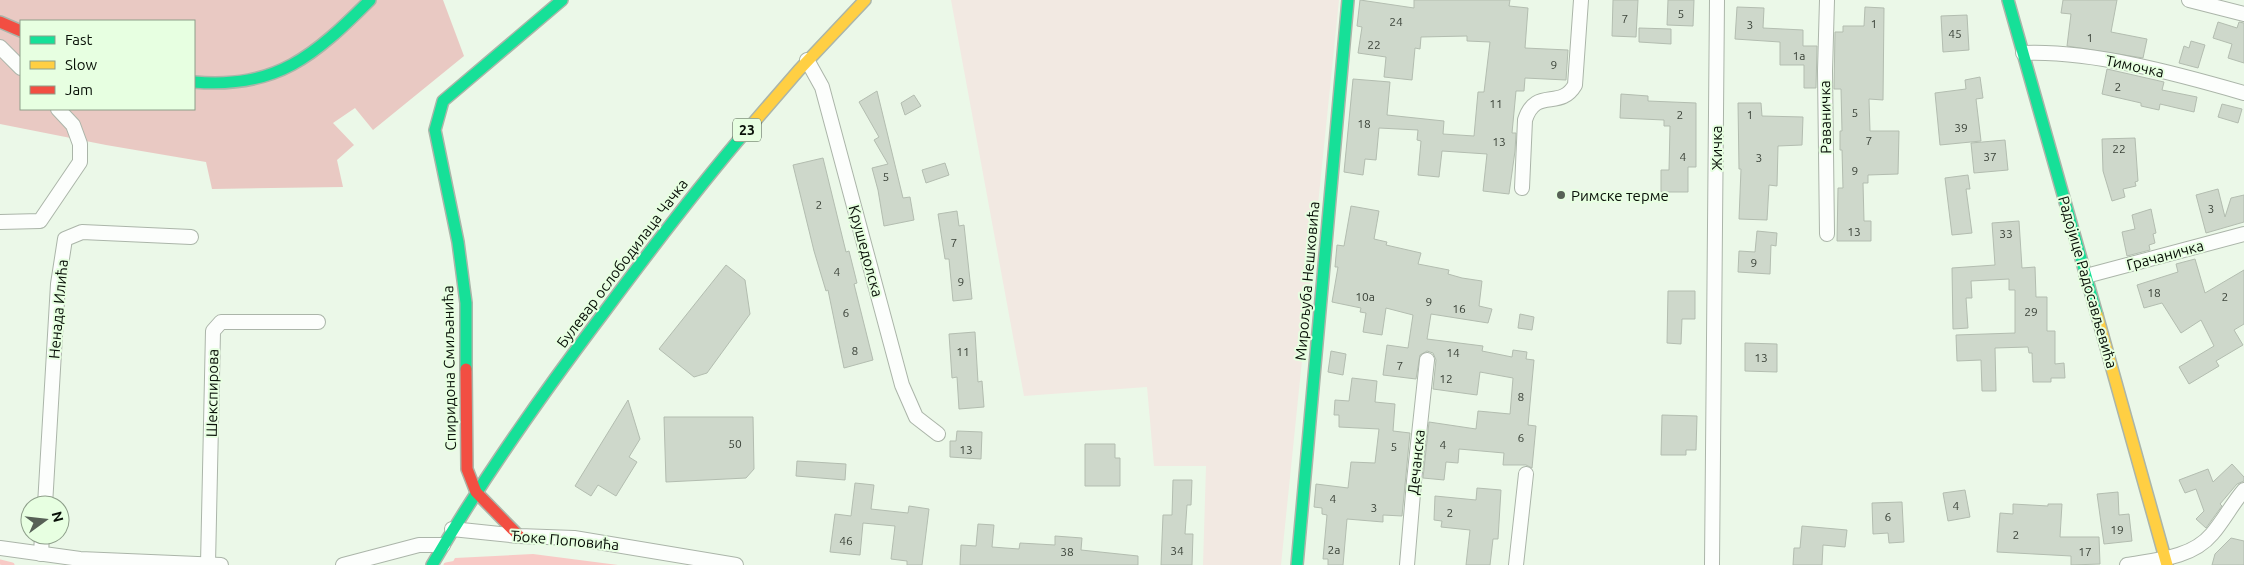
<svg xmlns="http://www.w3.org/2000/svg" width="2244" height="565" font-family="Ubuntu,sans-serif">
  <style>
    .green { fill: #f2e9e2 }
    .forest { fill: #e9c9c3; fill-rule: evenodd }
    .water { fill: #f8cac6 }
    .lines { fill: none; stroke-linecap: round; stroke-linejoin: round }
    .stream { stroke: #f8cac6; stroke-width: 5 }
    .building { fill: #ced8cb; stroke: #b3bdb0 }
    .street-casing { stroke: #abb5a9; stroke-width: 16 }
    .fast-casing { stroke: #abb5a9; stroke-width: 14 }
    .slow-casing { stroke: #abb5a9; stroke-width: 14 }
    .jam-casing { stroke: #abb5a9; stroke-width: 14 }
    .street { stroke: #fcfefc; stroke-width: 14 }
    .fast { stroke: #16e098; stroke-width: 11 }
    .slow { stroke: #ffcf43; stroke-width: 11 }
    .jam { stroke: #f24e42; stroke-width: 11 }
    .poi-dot { fill: #576156; stroke: #e7ffe1; stroke-width: 2 }
    .labels { text-anchor: middle; dominant-baseline: central; stroke-width: 4; stroke-linejoin: round; paint-order: stroke }
    .number-label { font-size: 12px; fill: #3a4238 }
    .shield { fill: #e7ffe1; stroke: #4b5848; stroke-width: 1 }
    .shield-label { font-size: 14px; font-weight: bold; fill: #081007 }
    .street-label { font-size: 15px; fill: #081007; stroke: #e7ffe1 }
    .poi-label { font-size: 15px; fill: #081007; stroke: #e7ffe1; text-anchor: start }
  </style>
  <rect width="100%" height="100%" fill="#ebf8e8"/>
  <!-- green -->
  <polygon class="green" points="951,0 1339,0 1281,565 1203,565 1206,466 1154,466 1147,387 1024,396"/>
  <!-- forest -->
  <path class="forest" d="M0,0H443L464,56L373,130L355,108L333,123L354,145L337,160L343,187L212,189L206,162L106,145L0,124ZM21,21H194V109H21Z"/>
  <!-- water -->
  <polygon class="water" points="533,554 618,565 451,565 455,558"/>
  <g class="lines">
    <!-- stream -->
    <g class="stream">
      <polyline points="0,562 12,565"/>
      <polyline points="446,565 457,563"/>
    </g>
  </g>
  <!-- building -->
  <g class="building">
    <polygon points="1360,0 1414,8 1414,0 1510,0 1509,6 1528,8 1525,48 1568,50 1566,80 1525,78 1524,91 1516,91 1512,133 1516,133 1515,151 1509,194 1483,191 1487,154 1442,151 1439,177 1418,175 1421,141 1417,140 1418,130 1379,128 1376,160 1365,159 1363,175 1344,172 1353,79 1390,82 1387,115 1444,121 1443,134 1474,136 1478,92 1484,92 1490,42 1467,41 1467,36 1421,37 1420,49 1415,48 1412,80 1384,77 1386,57 1358,53 1362,27 1357,26"/>
    <polygon points="1613,0 1638,0 1636,37 1612,36"/>
    <polygon points="1668,0 1694,0 1693,26 1667,25"/>
    <polygon points="2063,0 2117,0 2111,32 2147,39 2143,58 2067,46 2071,14 2061,13"/>
    <polygon points="1737,7 1764,8 1763,28 1803,30 1803,46 1817,46 1816,88 1804,88 1804,65 1780,65 1780,42 1735,39"/>
    <polygon points="1865,7 1884,8 1883,100 1869,99 1870,131 1899,131 1898,174 1868,175 1868,183 1863,183 1864,221 1871,221 1871,241 1837,241 1838,188 1843,188 1842,150 1840,150 1840,131 1842,131 1841,89 1834,89 1835,32 1843,32 1843,26 1864,26"/>
    <polygon points="1967,15 1969,50 1943,52 1941,16"/>
    <polygon points="2218,22 2237,28 2239,22 2244,23 2244,63 2228,58 2232,44 2213,38"/>
    <polygon points="1639,28 1671,29 1671,44 1639,42"/>
    <polygon points="2191,41 2205,45 2198,68 2179,63 2184,46 2189,48"/>
    <polygon points="2107,69 2164,82 2162,90 2197,97 2194,112 2160,104 2159,110 2141,106 2141,103 2102,94"/>
    <polygon points="1980,77 1983,98 1976,99 1981,141 1940,145 1935,93 1966,89 1965,80"/>
    <polygon points="877,91 903,198 910,197 914,220 884,226 878,190 872,168 888,164 874,140 879,137 859,102"/>
    <polygon points="1621,94 1648,96 1648,101 1696,103 1696,167 1688,167 1688,192 1661,192 1661,170 1669,170 1670,126 1664,126 1664,120 1620,118"/>
    <polygon points="914,95 921,106 905,115 901,103"/>
    <polygon points="1738,103 1761,103 1762,116 1803,117 1802,145 1778,146 1777,186 1769,185 1767,220 1739,219 1741,169 1739,169"/>
    <polygon points="2222,104 2242,109 2238,123 2218,117"/>
    <polygon points="2135,138 2138,181 2135,182 2136,186 2123,189 2125,197 2112,201 2103,171 2102,139"/>
    <polygon points="2005,140 2008,170 1974,173 1971,143"/>
    <polygon points="823,158 846,252 849,251 857,283 854,284 873,360 844,368 828,290 826,291 814,251 793,165"/>
    <polygon points="945,163 949,175 926,183 922,170"/>
    <polygon points="1968,175 1970,189 1966,189 1972,233 1952,235 1945,178"/>
    <polygon points="2218,189 2225,217 2231,198 2244,195 2244,222 2206,233 2196,195"/>
    <polygon points="1351,206 1379,211 1374,239 1387,242 1386,245 1421,253 1418,264 1449,270 1448,274 1462,278 1482,281 1479,306 1492,309 1488,323 1431,314 1427,339 1483,346 1482,351 1512,357 1513,350 1527,352 1526,359 1534,360 1528,425 1536,426 1532,468 1526,465 1503,465 1504,453 1459,449 1458,463 1446,462 1444,480 1423,478 1429,422 1476,429 1478,411 1510,414 1513,378 1480,372 1477,395 1433,389 1436,360 1433,353 1427,351 1420,355 1416,379 1383,375 1387,345 1408,348 1413,315 1386,308 1382,335 1363,332 1366,313 1360,312 1361,308 1332,302 1338,267 1335,267 1337,245 1344,246"/>
    <polygon points="2151,209 2156,233 2153,234 2155,243 2149,245 2150,250 2127,256 2122,232 2135,229 2132,215"/>
    <polygon points="957,211 959,226 964,225 972,299 953,301 949,259 945,259 938,214"/>
    <polygon points="2019,221 2022,268 2035,267 2036,297 2047,297 2047,331 2055,331 2055,364 2064,363 2065,378 2051,378 2051,382 2033,382 2032,353 2029,353 2028,347 1995,348 1996,391 1982,391 1981,360 1957,361 1956,335 2015,333 2015,290 2009,290 2009,279 1971,281 1972,298 1966,298 1968,328 1953,329 1952,268 1995,265 1992,223"/>
    <polygon points="1757,231 1777,233 1776,246 1771,245 1770,274 1738,272 1739,251 1755,252"/>
    <polygon points="2195,259 2205,293 2244,270 2244,324 2234,330 2243,345 2216,361 2219,366 2189,384 2179,367 2214,346 2201,320 2181,333 2162,303 2144,308 2137,285 2178,272 2176,264"/>
    <polygon points="726,265 745,280 750,314 707,373 694,377 659,349"/>
    <polygon points="1668,291 1695,291 1695,319 1682,319 1681,344 1667,343"/>
    <polygon points="1520,314 1534,317 1532,330 1518,328"/>
    <polygon points="975,332 978,382 982,381 984,407 959,409 957,377 952,378 949,334"/>
    <polygon points="1745,343 1777,344 1777,372 1745,371"/>
    <polygon points="1331,351 1346,354 1343,375 1328,372"/>
    <polygon points="1352,378 1377,381 1375,402 1395,404 1393,431 1410,433 1402,516 1383,515 1383,522 1347,519 1343,565 1328,565 1328,559 1323,559 1327,515 1322,514 1322,508 1314,507 1316,484 1348,488 1351,462 1375,463 1379,429 1339,427 1339,415 1334,415 1335,400 1349,401"/>
    <polygon points="628,400 640,439 629,457 637,462 616,496 598,485 591,496 575,486"/>
    <polygon points="1662,415 1697,416 1696,450 1686,450 1686,455 1661,455"/>
    <polygon points="664,417 753,417 754,469 746,478 666,482"/>
    <polygon points="957,431 982,432 981,459 950,457 950,441 956,441"/>
    <polygon points="1085,444 1115,444 1115,458 1120,458 1120,486 1085,486"/>
    <polygon points="797,461 846,464 845,480 796,476"/>
    <polygon points="2232,464 2244,477 2244,481 2237,484 2220,504 2222,506 2206,528 2196,519 2204,511 2196,489 2185,493 2179,480 2208,469 2213,482"/>
    <polygon points="1173,480 1192,480 1191,505 1187,505 1185,534 1193,534 1192,565 1161,565 1163,515 1172,515"/>
    <polygon points="855,483 874,485 871,509 908,513 909,506 929,509 922,565 907,565 907,561 891,559 895,526 863,523 860,555 830,552 835,514 851,516"/>
    <polygon points="1477,488 1501,490 1498,539 1493,539 1490,565 1466,565 1470,530 1441,527 1442,521 1434,520 1435,496 1476,500"/>
    <polygon points="1965,490 1970,517 1948,521 1943,493"/>
    <polygon points="2118,492 2119,515 2129,514 2132,541 2104,544 2097,494"/>
    <polygon points="1902,502 1904,542 1889,543 1888,533 1873,534 1872,503"/>
    <polygon points="2013,504 2048,506 2048,504 2062,504 2060,537 2099,537 2100,564 2071,565 2071,556 1997,552 2000,513 2013,514"/>
    <polygon points="978,524 994,525 992,547 1019,549 1020,543 1055,545 1055,536 1082,538 1081,550 1138,556 1138,565 960,565 961,545 976,546"/>
    <polygon points="1802,526 1847,530 1845,547 1823,545 1822,565 1793,565 1794,548 1800,548"/>
    <polygon points="2231,538 2244,541 2244,565 2212,565 2215,554"/>
  </g>
  <g class="lines">
    <defs>
      <g id="street">
        <polyline points="1827,0 1825,71 1827,234"/>
        <polyline points="2189,0 2244,14"/>
        <polyline points="0,47 21,68"/>
        <path d="M2023,53C2091,50 2178,74 2244,93"/>
        <polyline points="807,60 822,87 902,385 916,417 938,434"/>
        <path d="M1522,188L1525,120C1536,86 1560,111 1575,85L1581,0"/>
        <polyline points="0,222 40,221 80,162 80,144 73,125 58,109"/>
        <polyline points="2086,276 2244,234"/>
        <polyline points="45,505 58,284 65,239 82,232 191,237"/>
        <polyline points="452,529 519,536 574,538 736,565"/>
        <polyline points="0,548 80,559 221,565"/>
        <polyline points="41,554 42,535"/>
        <polyline points="208,564 213,331 221,322 318,322"/>
        <polyline points="343,565 419,545 443,545"/>
        <polyline points="1407,565 1414,481 1427,360"/>
        <polyline points="1516,565 1526,474"/>
        <polyline points="1712,565 1717,0"/>
        <path d="M2127,565C2156,560 2192,558 2212,534C2224,520 2232,504 2244,490"/>
      </g>
      <g id="fast">
        <polyline points="2008,0 2097,315"/>
        <path d="M194,82C277,89 314,56 370,0"/>
        <polyline points="466,369 466,303 458,242 435,130 443,101 562,0"/>
        <path d="M432,565C484,476 543,393 605,311C651,249 698,187 748,129"/>
        <polyline points="1297,565 1348,0"/>
      </g>
      <g id="slow">
        <polyline points="748,129 799,70 865,0"/>
        <polyline points="2097,315 2167,565"/>
      </g>
      <g id="jam">
        <polyline points="0,22 21,31"/>
        <polyline points="466,369 467,469 476,492 519,536"/>
      </g>
    </defs>
    <!-- street casing -->
    <use href="#street" class="street-casing"/>
    <!-- fast casing -->
    <use href="#fast" class="fast-casing"/>
    <!-- slow casing -->
    <use href="#slow" class="slow-casing"/>
    <!-- jam casing -->
    <use href="#jam" class="jam-casing"/>
    <!-- street -->
    <use href="#street" class="street"/>
    <!-- fast -->
    <use href="#fast" class="fast"/>
    <!-- slow -->
    <use href="#slow" class="slow"/>
    <!-- jam -->
    <use href="#jam" class="jam"/>
  </g>
  <!-- markers -->
  <circle class="poi-dot" cx="1561" cy="195" r="5"/>
  <g class="labels">
    <!-- number labels -->
    <g class="number-label">
      <text x="1681" y="13">5</text>
      <text x="1625" y="18">7</text>
      <text x="1396" y="21">24</text>
      <text x="1874" y="23">1</text>
      <text x="1750" y="24">3</text>
      <text x="1955" y="33">45</text>
      <text x="2090" y="37">1</text>
      <text x="1374" y="44">22</text>
      <text x="1799" y="55">1a</text>
      <text x="1554" y="64">9</text>
      <text x="2118" y="86">2</text>
      <text x="1496" y="103">11</text>
      <text x="1855" y="112">5</text>
      <text x="1680" y="114">2</text>
      <text x="1750" y="114">1</text>
      <text x="1364" y="123">18</text>
      <text x="1961" y="127">39</text>
      <text x="1869" y="140">7</text>
      <text x="1499" y="141">13</text>
      <text x="2119" y="148">22</text>
      <text x="1683" y="156">4</text>
      <text x="1990" y="156">37</text>
      <text x="1759" y="157">3</text>
      <text x="1855" y="170">9</text>
      <text x="886" y="176">5</text>
      <text x="819" y="204">2</text>
      <text x="2211" y="208">3</text>
      <text x="1854" y="231">13</text>
      <text x="2006" y="233">33</text>
      <text x="954" y="242">7</text>
      <text x="1754" y="262">9</text>
      <text x="837" y="271">4</text>
      <text x="961" y="281">9</text>
      <text x="2154" y="292">18</text>
      <text x="1365" y="296">10a</text>
      <text x="2225" y="296">2</text>
      <text x="1429" y="301">9</text>
      <text x="1459" y="308">16</text>
      <text x="2031" y="311">29</text>
      <text x="846" y="312">6</text>
      <text x="855" y="350">8</text>
      <text x="963" y="351">11</text>
      <text x="1453" y="352">14</text>
      <text x="1761" y="357">13</text>
      <text x="1400" y="365">7</text>
      <text x="1446" y="378">12</text>
      <text x="1521" y="396">8</text>
      <text x="1521" y="437">6</text>
      <text x="735" y="443">50</text>
      <text x="1443" y="444">4</text>
      <text x="1394" y="446">5</text>
      <text x="966" y="449">13</text>
      <text x="1333" y="498">4</text>
      <text x="1956" y="505">4</text>
      <text x="1374" y="507">3</text>
      <text x="1450" y="512">2</text>
      <text x="1888" y="516">6</text>
      <text x="2117" y="529">19</text>
      <text x="2016" y="534">2</text>
      <text x="846" y="540">46</text>
      <text x="1334" y="549">2a</text>
      <text x="1177" y="550">34</text>
      <text x="1067" y="551">38</text>
      <text x="2085" y="551">17</text>
    </g>
    <!-- shield labels -->
    <rect class="shield" x="733" y="118.5" width="28" height="23" rx="4"/>
    <g class="shield-label">
      <text x="747" y="130">23</text>
    </g>
    <!-- street labels -->
    <g class="street-label">
      <text transform="translate(2135 66) rotate(12)">Тимочка</text>
      <text transform="translate(1825 117) rotate(-91)">Раваничка</text>
      <text transform="translate(1716 148) rotate(-90)">Жичка</text>
      <text transform="translate(866 251) rotate(75)">Крушедолска</text>
      <text transform="translate(2165 255) rotate(-15)">Грачаничка</text>
      <text transform="translate(622 263) rotate(-53)">Булевар ослободилаца Чачка</text>
      <text transform="translate(1307 281) rotate(-85)">Мирољуба Нешковића</text>
      <text transform="translate(2088 282) rotate(74)">Радојице Радосављевића</text>
      <text transform="translate(58 309) rotate(-85)">Ненада Илића</text>
      <text transform="translate(449 368) rotate(-91)">Спиридона Смиљанића</text>
      <text transform="translate(212 393) rotate(-89)">Шекспирова</text>
      <text transform="translate(1416 462) rotate(-84)">Дечанска</text>
      <text transform="translate(565 540) rotate(5)">Ђоке Поповића</text>
    </g>
    <!-- poi labels -->
    <g class="poi-label">
      <text x="1571" y="195">Римске терме</text>
    </g>
  </g>
  <!-- legend -->
  <rect x="20" y="20" width="175" height="90" fill="#e7ffe1" stroke="#8e9f8a"/>
  <rect x="30" y="36" width="25" height="8" fill="#16e098" stroke="#8e9f8a"/>
  <text x="65" y="45" font-size="15" fill="#081007">Fast</text>
  <rect x="30" y="61" width="25" height="8" fill="#ffcf43" stroke="#8e9f8a"/>
  <text x="65" y="70" font-size="15" fill="#081007">Slow</text>
  <rect x="30" y="86" width="25" height="8" fill="#f24e42" stroke="#8e9f8a"/>
  <text x="65" y="95" font-size="15" fill="#081007">Jam</text>
  <!-- north arrow -->
  <g transform="translate(45 520) rotate(75)"><circle r="24" fill="#e7ffe1" stroke="#8e9f8a"/>
  <path d="M0-4L9 19L0 12L-9 19Z" fill="#576156"/>
  <text y="-8" font-size="14" font-weight="bold" text-anchor="middle" fill="#081007">N</text>
  </g>
</svg>
